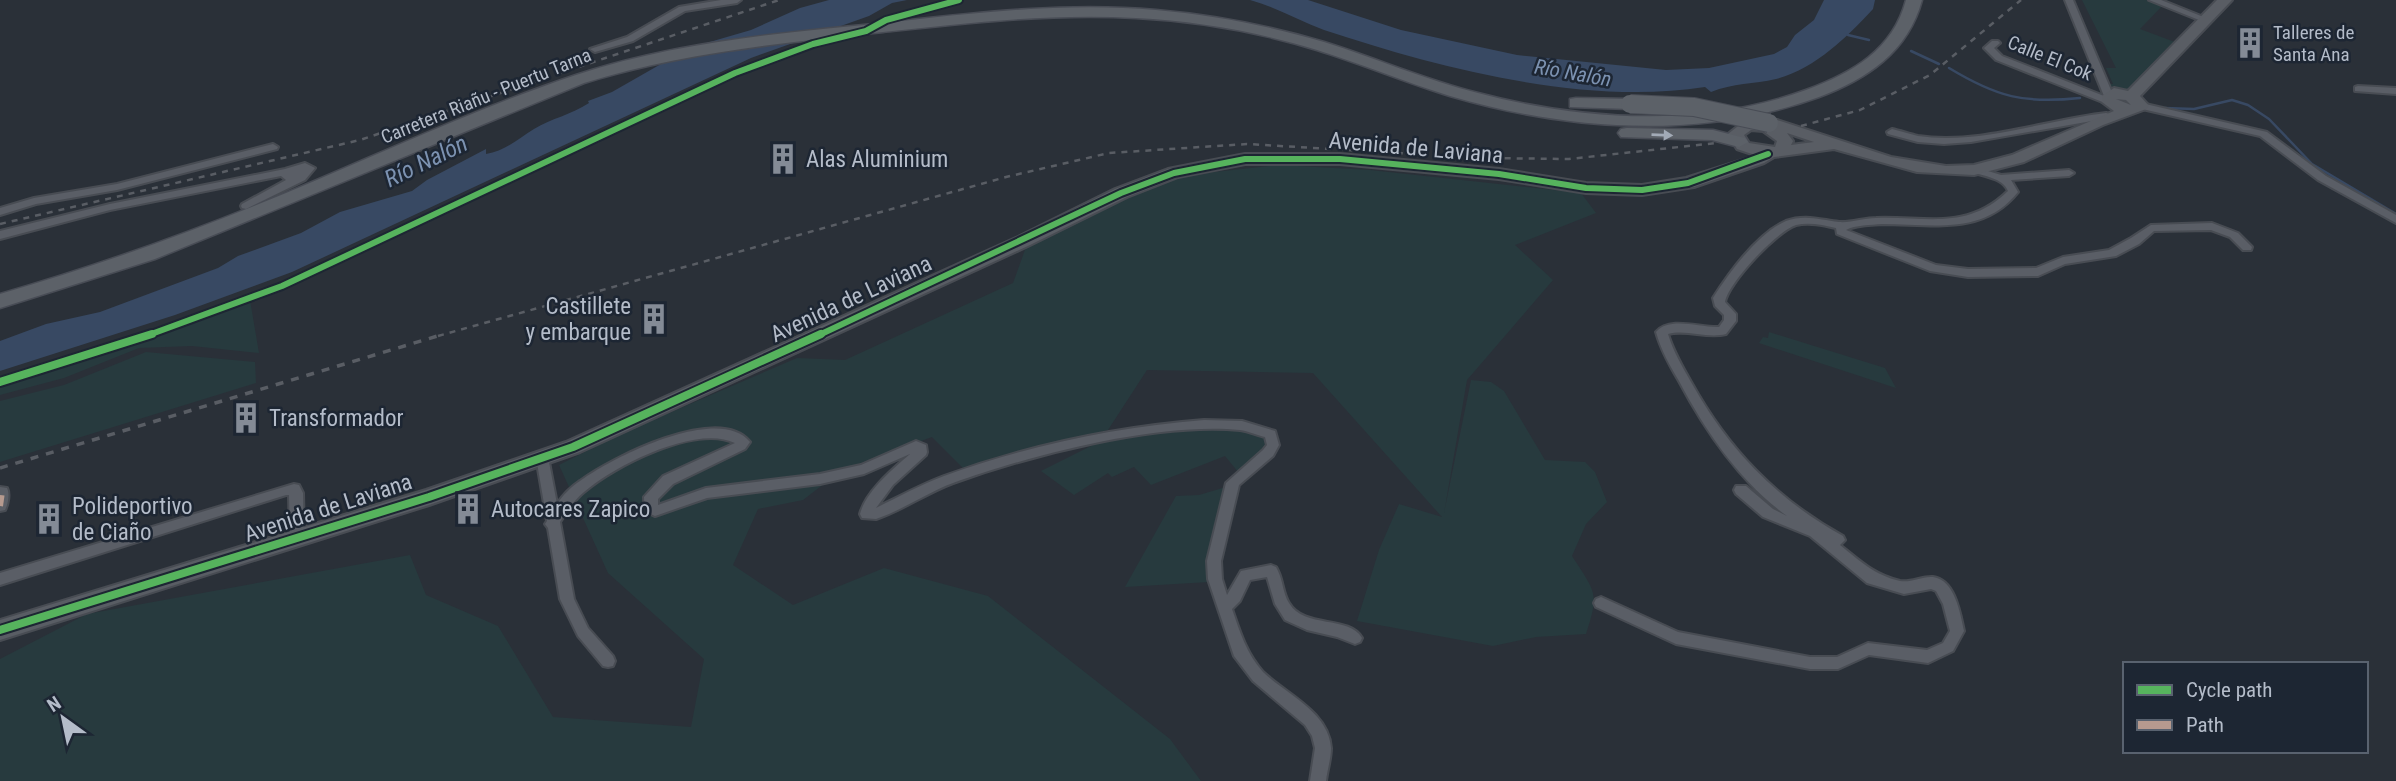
<svg xmlns="http://www.w3.org/2000/svg" width="2396" height="781" font-family="'Roboto Condensed',sans-serif">
  <style>
    .green { fill: #273a3e }
    .water { fill: #384963 }
    .lines { fill: none; stroke-linecap: round; stroke-linejoin: round }
    .stream { stroke: #384963; stroke-width: 2.5 }
    .street-casing { stroke: #484c53; stroke-width: 4 }
    .secondary-casing { stroke: #484c53; stroke-width: 4 }
    .primary-casing { stroke: #484c55; stroke-width: 3 }
    .street { fill: #5a5e66; fill-rule: evenodd }
    .secondary { fill: #595d64; fill-rule: evenodd }
    .primary { fill: #5c6168; fill-rule: evenodd }
    .rail-far1 { stroke: #595d64; stroke-width: 2.5; stroke-dasharray: 6 6; stroke-linecap: butt }
    .rail { stroke: #595d64; stroke-width: 3.5; stroke-dasharray: 8 8; stroke-linecap: butt }
    .primary-bridge-casing { stroke: #484c55; stroke-width: 20; stroke-linecap: butt }
    .primary-bridge { stroke: #5c6168; stroke-width: 18 }
    .quiet { stroke: #b69a8f; stroke-width: 6; stroke-dasharray: 11 6; stroke-linecap: butt }
    .cycleway-far1-casing { stroke: #1d2633; stroke-width: 10 }
    .cycleway-casing { stroke: #1d2633; stroke-width: 12 }
    .cycleway-far1 { stroke: #56b35d; stroke-width: 6 }
    .cycleway { stroke: #56b35d; stroke-width: 8 }
    .oneway { fill: #a2aab6 }
    .labels { text-anchor: middle; dominant-baseline: central; stroke-width: 5; stroke-linejoin: round; paint-order: stroke }
    .far-poi-label { font-size: 19px; fill: #b4bcc9; stroke: #1d2633; text-anchor: start }
    .far-street-label { font-size: 19px; fill: #b4bcc9; stroke: #1d2633 }
    .far-water-label { font-size: 21px; font-style: italic; fill: #7c92b1; stroke: #1d2633 }
    .street-label { font-size: 23px; fill: #b4bcc9; stroke: #1d2633 }
    .poi-label { font-size: 23px; fill: #b4bcc9; stroke: #1d2633; text-anchor: start }
    .water-label { font-size: 24px; font-style: italic; fill: #7c92b1; stroke: #1d2633 }
  </style>
  <rect width="100%" height="100%" fill="#2a3038"/>
  <!-- green -->
  <g class="green">
    <polygon points="2082,0 2153,0 2164,4 2140,29 2180,44 2134,93 2118,93 2105,84 2113,84 2106,68 2116,68"/>
    <path d="M1280,165L1370,170L1581,193L1596,213L1515,245L1553,280L1467,380L1444,513L1471,380L1491,382L1504,391L1545,460L1585,462L1595,472L1607,502L1586,524L1572,556C1595,592 1600,592 1586,634L1536,637L1493,646L1357,621L1379,550L1399,504L1442,517L1313,373L1147,370L1108,430L963,468L932,437L842,470L803,500L758,509L733,565L793,605L884,568L988,596L1170,739L1201,781H0V659L87,614L410,555L426,595L498,626L553,717L691,727L704,659L608,573L559,465L620,434L797,358L845,360L1013,283L1026,247L1097,209L1177,176Z"/>
    <polygon points="250,300 259,353 192,346 139,348 64,378 0,395 0,383"/>
    <polygon points="1769,332 1885,368 1896,388 1759,343 1763,337 1768,338"/>
    <polygon points="146,352 255,362 256,383 0,462 0,401 64,385"/>
    <polygon points="1237,427 1267,437 1268,443 1239,473 1225,456 1151,485 1134,467 1112,477 1108,473 1074,495 1041,471 1097,443 1126,436"/>
    <polygon points="1226,487 1209,564 1209,582 1125,587 1176,496 1199,495"/>
  </g>
  <!-- water -->
  <g class="water">
    <path d="M829,0H907L892,3L869,16L751,58L292,272L175,315L0,371V341L46,324L100,312L218,268L238,256L301,233L340,212L412,191L427,180L486,149V154C505,151 518,139 534,129C552,118 571,115 589,103L588,101L612,92L689,48L751,30L800,8Z"/>
    <path d="M1250,0H1308L1401,30L1517,55L1666,70L1709,68L1774,54L1787,47L1795,35L1814,20L1824,0H1875L1873,9C1847,37 1815,69 1776,79C1754,84 1733,83 1711,92L1705,87C1584,106 1439,68 1324,30C1299,21 1276,7 1250,0Z"/>
  </g>
  <g class="lines">
    <!-- stream -->
    <g class="stream">
      <polyline points="1848,35 1869,40"/>
      <polyline points="1911,51 1939,64"/>
      <path d="M1949,68C1997,97 2024,104 2080,98"/>
      <polyline points="2165,108 2194,109 2232,100 2248,105 2269,119 2312,164 2396,214"/>
    </g>
    <defs>
      <g id="street">
        <polygon points="721,0 741,0 737,3 685,11 633,41 595,52 590,49 627,37 679,7"/>
        <polygon points="2065,0 2073,0 2113,95 2108,98 2113,101 2111,103 2105,103 1996,60 1984,48 1992,41 1998,41 2000,43 1994,48 2002,56 2104,96"/>
        <polygon points="2149,0 2161,0 2211,20 2210,22 2204,22"/>
        <polygon points="2358,86 2396,88 2396,94 2355,91 2355,87"/>
        <polygon points="2141,103 2267,132 2326,176 2396,215 2396,223 2318,180 2260,136 2138,108 2138,104"/>
        <path d="M2106,113L2109,114V118L1971,142L1944,144L1918,142L1888,134L1887,132L1892,129C1901,131 1909,134 1918,136C1980,145 2045,120 2106,113Z"/>
        <polygon points="273,144 278,147 277,149 117,190 36,204 0,215 0,208 34,198 117,184"/>
        <polygon points="305,163 315,168 305,180 246,209 242,208 241,206 242,204 286,180 281,176 110,210 0,239 0,231 110,204 285,169"/>
        <path d="M1975,167L2001,175L2069,170L2074,173L2069,176L2011,180L2018,192C1983,236 1932,224 1882,224C1871,225 1855,225 1846,230L1936,265L1968,269L2036,268L2063,257L2109,250L2131,238L2151,225L2212,223L2238,233L2252,247L2251,250H2243L2230,237L2211,230L2154,231L2139,244L2116,256L2065,264L2038,276L1968,277L1930,271L1837,234L1836,228C1823,225 1809,222 1796,225C1777,231 1728,283 1725,302L1736,314V321L1726,334C1707,339 1687,329 1668,334C1673,351 1682,366 1691,382C1728,449 1776,499 1843,536L1845,540L1840,545C1860,561 1874,575 1900,581C1911,583 1922,576 1933,577C1955,580 1960,613 1964,631L1953,651L1928,663L1869,655L1838,669H1810L1676,644L1596,607L1594,603L1596,599L1601,597L1678,632L1810,657H1837L1868,643L1927,650L1943,643L1950,631L1943,604L1936,591L1931,589L1904,594L1867,583L1810,536L1763,517L1736,494L1734,490L1736,486H1746L1773,509L1787,516C1740,482 1706,432 1679,381C1670,366 1661,350 1656,332C1670,316 1700,328 1719,327L1724,320V315L1715,306L1713,298C1729,273 1758,233 1786,221C1805,214 1821,220 1839,222C1851,223 1864,218 1876,218C1926,216 1967,231 2008,191C2003,178 1984,176 1971,172V168Z"/>
        <path d="M1204,420L1242,421L1275,431L1279,445L1273,456L1239,485L1221,561L1222,579L1227,595L1241,571L1271,565L1276,567L1278,571C1283,581 1283,594 1289,603C1304,629 1349,615 1362,638L1360,642L1355,644L1337,637L1307,630L1285,620L1275,604L1267,577L1250,580L1240,601L1232,609C1240,632 1246,653 1263,672C1286,694 1329,712 1331,748C1331,759 1327,771 1326,781H1310L1315,748L1312,736L1305,725L1253,681L1234,656L1208,579L1207,561L1226,483L1263,450L1267,445L1265,437C1257,435 1248,431 1240,430C1157,422 1031,455 953,483C926,493 903,510 876,519L862,518L860,514C866,491 893,469 910,454L864,474L820,484L707,498L655,516C646,513 644,506 644,497L663,476L735,443C696,424 614,466 584,492C574,500 567,511 560,522L574,599L588,628L613,656L615,661L613,666L608,667L603,666L578,636L560,599L548,528L545,524L547,521L536,457L537,454H547L548,457L557,504C563,495 571,487 580,481C611,458 719,403 750,442L745,449L673,484L658,499V505L706,488L820,474L861,465L916,441L926,445L927,452L926,455L893,485L876,508C898,497 920,485 944,476C1027,446 1115,427 1204,420Z"/>
        <polygon points="294,484 299,485 303,493 304,538 302,542 297,543 292,542 290,538 289,495 286,495 0,585 0,573"/>
        <path d="M0,487L7,488C10,494 8,504 5,510L0,511Z"/>
      </g>
      <path id="secondary" d="M2217,0H2232L2140,96L2149,106L2146,109L2103,125L2024,162L1974,175L1917,172L1834,149L1774,157L1764,163L1694,187L1642,195L1586,193L1499,179L1340,164H1245L1178,177L1127,197L1030,245L580,452L429,505L0,640V620L426,490L566,442L1018,237L1115,189L1168,169L1245,154H1340L1499,169L1586,183L1642,185L1686,178L1752,157L1755,155L1737,149L1728,134L1742,123L1777,120L1891,157L1946,166L1974,165L2012,155L2114,111L2102,102V96L2114,88L2128,91ZM2116,99L2126,100L2131,105ZM1751,130L1763,131L1777,141L1775,147L1749,143L1744,135ZM1787,133L1814,142L1791,145L1793,141Z"/>
      <g id="primary">
        <path d="M1906,0H1922C1908,52 1867,79 1819,97C1700,140 1570,131 1450,96C1405,82 1362,64 1317,50C1259,32 1197,21 1136,18C1051,13 967,23 883,32C781,43 682,53 584,83L155,259L0,308V294C97,266 192,232 286,193C382,153 477,108 576,75C676,42 780,33 884,23C974,13 1065,2 1156,10C1213,15 1270,26 1324,42C1376,58 1425,80 1478,93C1584,121 1702,128 1806,90C1852,73 1893,50 1906,0Z"/>
        <polygon points="1576,98 1630,99 1638,104 1630,109 1570,107 1570,99"/>
        <polygon points="1627,128 1713,130 1745,138 1748,142 1739,147 1712,140 1621,137 1618,133 1621,129"/>
      </g>
    </defs>
    <!-- street casing -->
    <use href="#street" class="street-casing"/>
    <!-- secondary casing -->
    <use href="#secondary" class="secondary-casing"/>
    <!-- primary casing -->
    <use href="#primary" class="primary-casing"/>
    <!-- street -->
    <use href="#street" class="street"/>
    <!-- secondary -->
    <use href="#secondary" class="secondary"/>
    <!-- primary -->
    <use href="#primary" class="primary"/>
    <!-- rail-far1 -->
    <g class="rail-far1">
      <polyline points="1801,126 1860,110 1930,75 2021,0"/>
      <polyline points="0,224 360,140 779,0"/>
      <polyline points="438,336 1006,177 1109,153 1247,144 1482,158 1569,159 1716,143"/>
    </g>
    <!-- rail -->
    <polyline class="rail" points="0,468 444,334"/>
    <defs>
      <polyline id="primary-bridge" points="1630,104 1694,107 1769,123"/>
    </defs>
    <!-- primary-bridge casing -->
    <use href="#primary-bridge" class="primary-bridge-casing"/>
    <!-- primary-bridge -->
    <use href="#primary-bridge" class="primary-bridge"/>
    <!-- quiet -->
    <polyline class="quiet" points="0,506 2,492"/>
    <defs>
      <g id="cycleway-far1">
        <polyline points="146,336 282,286 735,73 813,44 866,31 886,20 959,0"/>
        <polyline points="817,336 1121,193 1174,173 1245,159 1340,159 1499,174 1586,188 1642,190 1688,183 1768,154"/>
      </g>
      <g id="cycleway">
        <polyline points="0,382 152,334"/>
        <polyline points="0,630 429,497 573,447 821,334"/>
      </g>
    </defs>
    <!-- cycleway-far1 casing -->
    <use href="#cycleway-far1" class="cycleway-far1-casing"/>
    <!-- cycleway casing -->
    <use href="#cycleway" class="cycleway-casing"/>
    <!-- cycleway-far1 -->
    <use href="#cycleway-far1" class="cycleway-far1"/>
    <!-- cycleway -->
    <use href="#cycleway" class="cycleway"/>
  </g>
  <!-- one-way arrows -->
  <defs><path id="oneway-solid" d="M-6-.8H1V-3.2L6.5 0L1 3.2V.8H-6Z" transform="scale(1.75)"/></defs>
  <use class="oneway" href="#oneway-solid" transform="translate(1662 135) rotate(2)"/>
  <!-- icons -->
  <defs>
    <symbol id="building-bare" viewBox="-9 -9 18 18"><path d="M-4-6H4V6H1V3H-1V6H-4ZM-2.5-4.3h1.7v1.8h-1.7ZM.8-4.3h1.7v1.8H.8ZM-2.5-1h1.7V.8h-1.7ZM.8-1h1.7V.8H.8Z" fill="#848b96" stroke="#1d2633" stroke-width="2.5" paint-order="stroke"/></symbol>
  </defs>
  <g fill-rule="evenodd">
    <use href="#building-bare" x="2228" y="21" width="44" height="44"/>
    <use href="#building-bare" x="761" y="137" width="44" height="44"/>
    <use href="#building-bare" x="632" y="297" width="44" height="44"/>
    <use href="#building-bare" x="224" y="396" width="44" height="44"/>
    <use href="#building-bare" x="446" y="487" width="44" height="44"/>
    <use href="#building-bare" x="27" y="497" width="44" height="44"/>
  </g>
  <g class="labels">
    <!-- far-poi labels -->
    <g class="far-poi-label">
      <text x="2273" y="32">Talleres de<tspan x="2273" dy="22">Santa Ana</tspan></text>
    </g>
    <!-- far-street labels -->
    <g class="far-street-label">
      <text transform="translate(2050 58) rotate(22)">Calle El Cok</text>
      <text transform="translate(486 96) rotate(-22)">Carretera Riañu - Puertu Tarna</text>
    </g>
    <!-- far-water labels -->
    <g class="far-water-label">
      <text transform="translate(1573 73) rotate(10)">Río Nalón</text>
    </g>
    <!-- street labels -->
    <g class="street-label">
      <text transform="translate(1416 148) rotate(5)">Avenida de Laviana</text>
      <text transform="translate(851 299) rotate(-25)">Avenida de Laviana</text>
      <text transform="translate(328 508) rotate(-18)">Avenida de Laviana</text>
    </g>
    <!-- poi labels -->
    <g class="poi-label">
      <text x="806" y="159">Alas Aluminium</text>
      <text x="631" y="306" text-anchor="end">Castillete<tspan x="631" dy="26">y embarque</tspan></text>
      <text x="269" y="418">Transformador</text>
      <text x="72" y="506">Polideportivo<tspan x="72" dy="26">de Ciaño</tspan></text>
      <text x="491" y="509">Autocares Zapico</text>
    </g>
    <!-- water labels -->
    <g class="water-label">
      <text transform="translate(426 161) rotate(-26)">Río Nalón</text>
    </g>
  </g>
  <!-- legend -->
  <rect x="2123" y="662" width="245" height="91" fill="#1d2633" stroke="#59626f" stroke-width="2"/>
  <rect x="2137" y="685" width="35" height="10" fill="#56b35d" stroke="#59626f" stroke-width="2"/>
  <text x="2186" y="697" font-size="21" fill="#b4bcc9">Cycle path</text>
  <rect x="2137" y="720" width="35" height="10" fill="#b69a8f" stroke="#59626f" stroke-width="2"/>
  <text x="2186" y="732" font-size="21" fill="#b4bcc9">Path</text>
  <!-- north arrow -->
  <g transform="translate(63 718) rotate(327)" stroke="#1d2633" stroke-width="5" paint-order="stroke">
  <path d="M0-5L12 26L0 18L-12 26Z" fill="#b4bcc9"/>
  <text y="-10" font-size="19" font-weight="bold" text-anchor="middle" fill="#b4bcc9">N</text>
  </g>
</svg>
